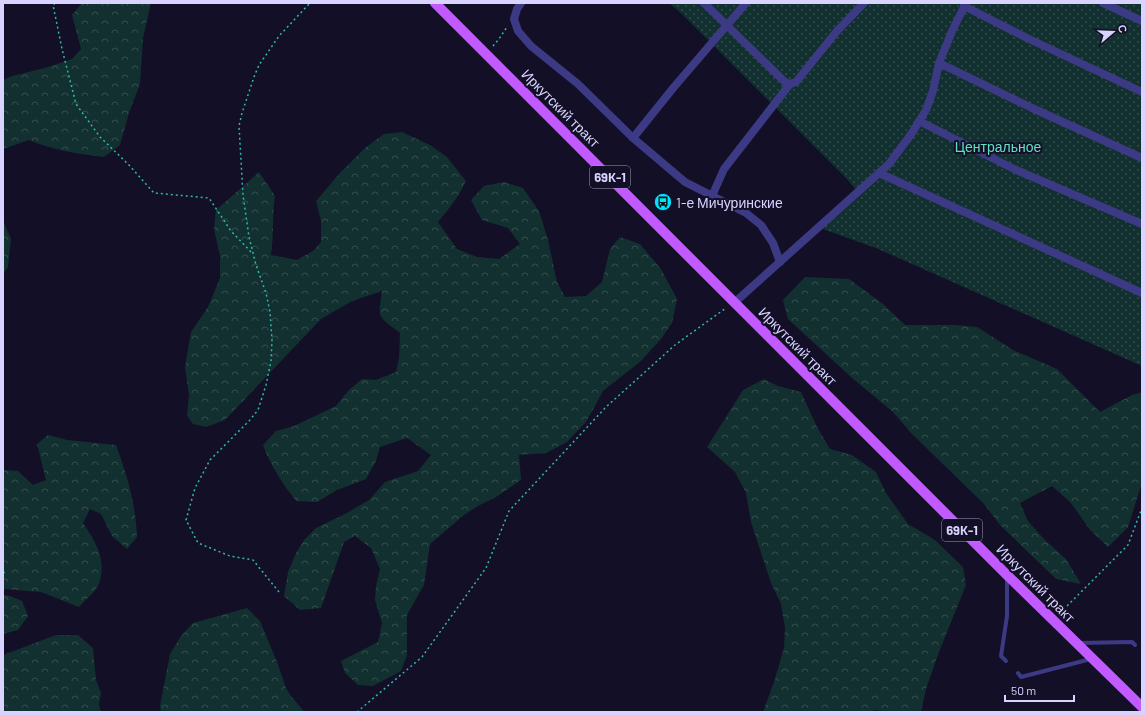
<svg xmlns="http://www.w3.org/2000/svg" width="1145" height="715" font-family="Barlow,sans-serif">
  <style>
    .forest { fill: url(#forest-crowns) }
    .garden { fill: url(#garden-dots) }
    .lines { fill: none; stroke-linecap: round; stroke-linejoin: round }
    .path { stroke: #2fb8b0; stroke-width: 1.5; stroke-dasharray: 2 3; stroke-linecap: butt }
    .lane { stroke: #3d3a85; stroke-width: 4 }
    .street { stroke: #3d3a85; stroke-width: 8 }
    .primary { stroke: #c25bff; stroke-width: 10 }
    .labels { text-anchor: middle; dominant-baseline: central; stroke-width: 4; stroke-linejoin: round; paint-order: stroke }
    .shield { fill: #130f26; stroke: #9e99be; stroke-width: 1 }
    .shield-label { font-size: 13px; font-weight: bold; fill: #d9d4ff }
    .street-label { font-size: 14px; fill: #d9d4ff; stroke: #130f26 }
    .park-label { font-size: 14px; fill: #5fe0c0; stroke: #130f26 }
    .poi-label { font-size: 14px; fill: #d9d4ff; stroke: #130f26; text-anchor: start }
  </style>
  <defs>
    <pattern id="forest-crowns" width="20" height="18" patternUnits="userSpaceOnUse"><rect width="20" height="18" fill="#12302f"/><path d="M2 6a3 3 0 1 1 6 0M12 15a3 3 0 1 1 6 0" fill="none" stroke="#344d4e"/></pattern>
    <pattern id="garden-dots" width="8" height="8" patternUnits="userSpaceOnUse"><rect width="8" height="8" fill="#12302f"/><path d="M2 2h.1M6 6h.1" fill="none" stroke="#344d4e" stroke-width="1.8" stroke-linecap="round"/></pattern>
  </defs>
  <rect width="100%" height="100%" fill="#130f26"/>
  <!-- forest -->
  <g class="forest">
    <path d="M82,3H151L143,38L140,84L129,113L120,145L104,157C78,154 53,150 29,140L3,149V80L12,76L45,68L72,59L81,49L72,15Z"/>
    <path d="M402,132L430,145L447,157L466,181C459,196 449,209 438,222L457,249L477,257L499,259L520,244L508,228L482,220L471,200L484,186L504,182L523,188L539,211L548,240L557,282L565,297L586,296L602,282L610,249L620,237L640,244L661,269L677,299L672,323L661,339L641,361L603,391L586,422L567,442L546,453L519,455L521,480L496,497L478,506L464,515L430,544L424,585L407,615V655L401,671L373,686L358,685L345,673L341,661L378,642L382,623L375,600L376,586L380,569L371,548L355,536L344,542L321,608L300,610L284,596L288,572L296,553L304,540L316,528L345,514L369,500L385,482L418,471L431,455L407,438L380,447L376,461L366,479L337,490L317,502L296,501C283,484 270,465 263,445L276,431L294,426L336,406L348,391L362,379L376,380L396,372L399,358L400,333C377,315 378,320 382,291L352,301L321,319L225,420L206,427L193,424L187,416L189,395L185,367L191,332L208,307L220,278V256L214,229L216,210L259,172L275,196C272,216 274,235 271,255L297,260L313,251L321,242V221L316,201L339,174L365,148L384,134Z"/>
    <polygon points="3,220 11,239 8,267 3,274"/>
    <polygon points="805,277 849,279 883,304 905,325 955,325 977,327 1013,350 1057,369 1100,412 1132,395 1142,392 1142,483 1128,527 1108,547 1090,530 1071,503 1052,486 1020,503 1028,521 1044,539 1066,559 1081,584 1056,579 1000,525 984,504 911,433 893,412 852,378 788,319 783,300"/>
    <polygon points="764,379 778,386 801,392 817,427 830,449 852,455 876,472 886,493 908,524 935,540 963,567 966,585 939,652 926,689 921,712 893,712 873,710 873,712 763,712 774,682 784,648 785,628 781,604 771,583 751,522 746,493 735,472 707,447 743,390"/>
    <path d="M48,435L67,440L116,445C127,475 136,505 137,537L127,549L112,536L101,514L90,509L83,523C96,542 108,562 98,586C94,593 84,601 79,607L41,592L3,589V471L5,470L18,471L33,485L46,480L37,444Z"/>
    <polygon points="3,595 10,596 22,601 28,616 18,630 3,634"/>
    <polygon points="247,608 260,621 277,662 286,688 291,696 303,710 303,712 161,712 160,706 170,654 181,636 193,623"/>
    <polygon points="56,635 78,635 93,648 96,680 101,693 99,705 101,712 3,712 3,655"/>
  </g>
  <!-- garden -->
  <polygon class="garden" points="669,3 1142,3 1142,366 876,248 817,227 856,190 847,179 682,14"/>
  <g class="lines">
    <!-- path -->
    <g class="path">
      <polyline points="55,3 53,5 62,49 76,104 100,137 128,164 154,193 209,198 231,231 252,253"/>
      <polyline points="493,46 499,39 507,27"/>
      <polyline points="3,573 5,572"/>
      <polyline points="279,592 253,560 230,556 198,543 186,520 195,488 210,460 249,421 258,410 266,385 271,361 272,340 270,312 266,293 256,265 249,237 243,195 239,126 242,113 254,77 259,65 279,36 310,3"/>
      <polyline points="1060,613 1128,545 1142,508"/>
      <polyline points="357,712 422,657 486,568 509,511 606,407 675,345 726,308"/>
    </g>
    <!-- lane -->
    <g class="lane">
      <polyline points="1078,643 1132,642 1135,645"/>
      <polyline points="1006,661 1001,656 1007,616 1007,577"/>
      <polyline points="1018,673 1021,677 1091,659"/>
    </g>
    <!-- street -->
    <g class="street">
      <polyline points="521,3 517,9 514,19 518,31 531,46 578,84 633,138 685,182 746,213 761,225 773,243 780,262"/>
      <polyline points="704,3 785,82 790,84"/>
      <polyline points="1103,3 1142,21"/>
      <polyline points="964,6 1027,38 1142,92"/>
      <polyline points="939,63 1032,108 1142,158"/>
      <polyline points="919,121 1014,169 1142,224"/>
      <polyline points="633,138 674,87 746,3"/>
      <polyline points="879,173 1142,293"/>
      <polyline points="712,196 724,169 790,84 796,82 837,31 864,3"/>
      <polyline points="734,303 889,164 912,133 926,110 933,91 939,63 953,29 966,3"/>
    </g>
    <!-- primary -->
    <polyline class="primary" points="435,3 1007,575 1142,707"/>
  </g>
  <!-- icons -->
  <defs>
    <symbol id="bus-disc" viewBox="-11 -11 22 22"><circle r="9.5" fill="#00e5ff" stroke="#130f26"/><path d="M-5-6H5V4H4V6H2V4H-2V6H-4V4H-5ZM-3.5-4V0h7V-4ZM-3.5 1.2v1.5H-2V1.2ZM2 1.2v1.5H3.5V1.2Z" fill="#111"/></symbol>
  </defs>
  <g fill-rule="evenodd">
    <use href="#bus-disc" x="653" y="192" width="20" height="20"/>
  </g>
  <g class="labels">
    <!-- shield labels -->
    <g class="shield">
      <rect x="590" y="166" width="40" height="22" rx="3"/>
      <rect x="942" y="519" width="40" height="22" rx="3"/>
    </g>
    <g class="shield-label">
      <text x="610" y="177">69К-1</text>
      <text x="962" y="530">69К-1</text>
    </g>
    <!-- street labels -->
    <g class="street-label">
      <text transform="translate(561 108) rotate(45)">Иркутский тракт</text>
      <text transform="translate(798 346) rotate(45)">Иркутский тракт</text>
      <text transform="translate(1036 583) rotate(45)">Иркутский тракт</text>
    </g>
    <!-- park labels -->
    <g class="park-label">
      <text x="998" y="146">Центральное</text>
    </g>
    <!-- poi labels -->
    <g class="poi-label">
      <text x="676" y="202">1-е Мичуринские</text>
    </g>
  </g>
  <!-- border -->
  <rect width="1145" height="715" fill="none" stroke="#d9d4ff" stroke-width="8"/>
  <!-- north arrow -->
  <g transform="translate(1113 32) rotate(71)" stroke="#130f26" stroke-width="3" paint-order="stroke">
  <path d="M0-3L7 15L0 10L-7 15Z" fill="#d9d4ff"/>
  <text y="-6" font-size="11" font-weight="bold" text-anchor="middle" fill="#d9d4ff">С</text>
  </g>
  <!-- scale -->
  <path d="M1005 695v6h69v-6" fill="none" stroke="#d9d4ff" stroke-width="2"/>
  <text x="1011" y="695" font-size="12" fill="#d9d4ff" stroke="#130f26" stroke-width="3" paint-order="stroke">50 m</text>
</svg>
